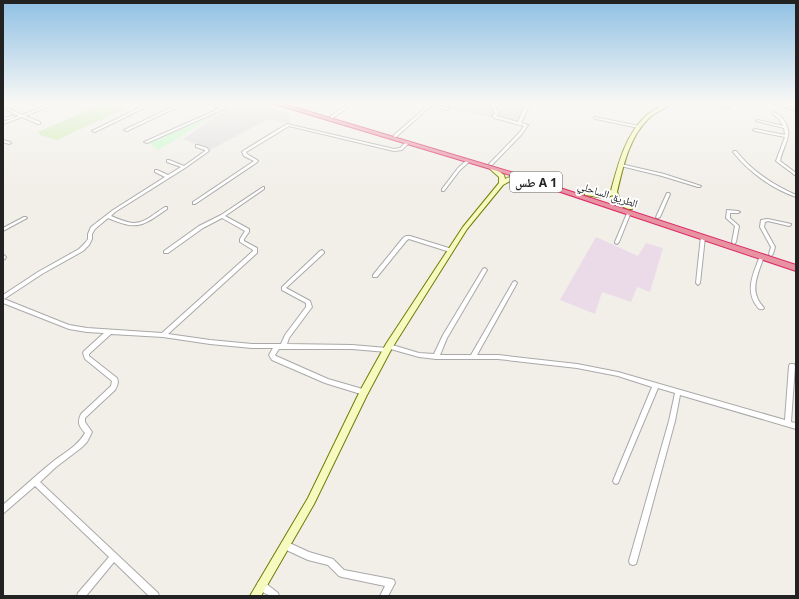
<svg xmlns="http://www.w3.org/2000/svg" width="799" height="599" font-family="'Noto Sans','Noto Naskh Arabic',sans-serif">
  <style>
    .residential { fill: #e0dfdf }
    .industrial { fill: #ebdbe8 }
    .grass { fill: #cdebb0 }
    .park { fill: #c8facc }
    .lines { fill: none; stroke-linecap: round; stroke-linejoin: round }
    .street-casing { stroke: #a9a9a9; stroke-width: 2 }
    .secondary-casing { stroke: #707d05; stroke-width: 2 }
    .highway-casing { stroke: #dc2a67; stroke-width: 2 }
    .street { fill: #fff; fill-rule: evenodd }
    .secondary { fill: #f7fabf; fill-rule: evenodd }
    .highway { fill: #e892a2; fill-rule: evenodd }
    .labels { text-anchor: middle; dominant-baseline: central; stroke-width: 4; stroke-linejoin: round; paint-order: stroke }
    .far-street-label { font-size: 11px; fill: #222; stroke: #fff }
    .shield { fill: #fff; stroke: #646464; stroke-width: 1 }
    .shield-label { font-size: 12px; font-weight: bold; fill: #222 }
  </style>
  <rect width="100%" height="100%" fill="#f2efe9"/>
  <!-- residential -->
  <g class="residential">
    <polygon points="235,103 242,103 253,107 263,105 289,113 290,123 268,119 210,150 183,139"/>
    <polygon points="435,103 529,103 519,123 432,105"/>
  </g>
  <!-- industrial -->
  <polygon class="industrial" points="596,237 638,256 646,243 663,248 650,292 637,287 631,302 602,292 595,314 560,300"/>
  <!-- grass -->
  <polygon class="grass" points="102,104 126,108 57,140 40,135 38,132"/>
  <!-- park -->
  <polygon class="park" points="220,113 158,150 149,143"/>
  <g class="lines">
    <defs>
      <g id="street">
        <polygon points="31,103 35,103 31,105 29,104"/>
        <polygon points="52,103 57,103 25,116 40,122 40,124 38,124 22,117 3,124 3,122 19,116 3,108 3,106 22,115"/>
        <polygon points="149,103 154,103 95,132 92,131"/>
        <polygon points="181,103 186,103 127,131 124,130"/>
        <polygon points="205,103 210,103 226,108 147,143 144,142 221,108"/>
        <polygon points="349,103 353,103 333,118 331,118 331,116"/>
        <polygon points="431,103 435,103 434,104 449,109 447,110 432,105 396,137 394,137 394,135"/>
        <polygon points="489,103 493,103 499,113 496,116 518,122 526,103 530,103 521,123 528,125 522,134 492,165 491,165 489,164 490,163 520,132 524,126 494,118 492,116 495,113"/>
        <polygon points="651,103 656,103 666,107 663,108"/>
        <polygon points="714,103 719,103 729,108 726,109"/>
        <polygon points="772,103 777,103 796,109 796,111"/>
        <path d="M773,112C777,113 780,116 783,119C795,135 783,145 780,161L796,173V176L776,161L785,137L755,131L753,130L755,129L785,135L784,128L756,121L758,120L783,126L779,119L773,114Z"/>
        <polygon points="12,116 13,116 13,118 3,120 3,118"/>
        <polygon points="595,117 639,126 641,127 639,128 596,119 594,118"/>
        <polygon points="287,124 394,149 400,148 407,141 410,142 402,150 394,151 289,126 246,152 247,154 257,160 258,161 256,163 195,204 193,204 193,202 254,161 244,156 242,152 243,151"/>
        <polygon points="3,140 10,142 11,143 9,144 3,142"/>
        <path d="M196,145H198L207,148L209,151L185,168L115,212L111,216C118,219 125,222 133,223C144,224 155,213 165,207H167V209C142,226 138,231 108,218L95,229L92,234V239L89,245L83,251L42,274L4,299L69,325L87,328L162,333L253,251V250L240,242V239L245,231L222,218L203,228L168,253H164V251L199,226L221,215L263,187H264V189L225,216L249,229V232L244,239V241L257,248V253L168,334L210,340L252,344H281L285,335L306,307V303L282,290V287L320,251L322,250L324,252V253L286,288L310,301L312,307L289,338L287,344L352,345L387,348H389L390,350L389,352H387L352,349H279L275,355L276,356L328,379L366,390L367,392L366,394L364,395L325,383L272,360L269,355L273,348H252L210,344L163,337L111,334L89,354V356L117,378C119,383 117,386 115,390L85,418V422L92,432L87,442L81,448L56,467L40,482L158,593L159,596H149L114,562L86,596H77L78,593L109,557L35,486L5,512L3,514V505C19,491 34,477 50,464C62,454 78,446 85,433C79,426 77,423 81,414L111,386L112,381L85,359L83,353L84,351L104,333L87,332L69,329L3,303V295L38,272L79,249L85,243L88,239V234L91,227L113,210L165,177L155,172V170H157L168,175L181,167L167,162V160H169L184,166L205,151V150L196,147Z"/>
        <path d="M734,151H736C752,171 773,185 796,195V197C772,189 749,172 733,152Z"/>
        <polygon points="467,160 469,160 470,161 460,170 444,191 442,191 442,189 458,168"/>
        <polygon points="621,164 664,174 701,186 700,187 698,187 662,176 621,166"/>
        <polygon points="667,193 669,193 670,194 660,217 658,218 657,218 656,217"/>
        <polygon points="727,210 738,211 740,212 738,213 730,213 730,218 739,226 736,242 734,244 732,242 735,226 726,218"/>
        <polygon points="628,211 629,211 631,212 619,242 617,244 615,243 615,242"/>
        <polygon points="24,217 26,217 27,218 3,231 3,228"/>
        <polygon points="768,219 791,224 791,225 789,226 768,221 765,222 764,227 775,247 773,254 771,256 769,254 771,247 760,227 761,220"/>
        <polygon points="406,236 410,236 452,249 452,250 450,252 409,239 407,240 377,277 373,277 373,275 403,238"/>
        <polygon points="701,236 705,236 705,237 700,283 698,285 696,283"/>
        <path d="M762,254L764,256C760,269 752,284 757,297C758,301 761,304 764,308L763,309C759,310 758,308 756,305C745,289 754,272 760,256Z"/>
        <polygon points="4,255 6,257 5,259 3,260 3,256"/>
        <polygon points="485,268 487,270 447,338 440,355 471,355 513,282 515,281 517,283 477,355 498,355 577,364 618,372 785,420 789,366 790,364 794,364 795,366 791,422 796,423 796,429 680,395 675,421 637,561 636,564 633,565 630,564 629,561 669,421 675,393 658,388 618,483 616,484 614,483 613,481 652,387 618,376 577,368 498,359 436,359 419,357 387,348 386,346 387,344 389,344 419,353 434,354 443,335 483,269"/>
        <polygon points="285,541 309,552 333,559 344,570 391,579 394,580 395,583 388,596 380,596 385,586 342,577 339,576 328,565 308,560 282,548 281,545 282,542"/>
        <path d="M261,581L264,582L278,593L279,596C269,596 262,594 257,585L258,582Z"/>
      </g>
      <g id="secondary">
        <path d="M667,103H672C665,109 655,112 649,118C629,137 623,167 617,192L620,199L632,207V209C624,210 616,202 613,195L605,198L585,195V193L587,192L604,194L611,191C618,165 625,135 646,116C652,110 660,107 667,103Z"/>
        <path d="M493,167L504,175L505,179C510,176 521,175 526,178L523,180L510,181L503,185L467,229L392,348L367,395L314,504L261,596H250L308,498L361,389L386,344L463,227L499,183V177L490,169Z"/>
      </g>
      <polygon id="highway" points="271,103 280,103 511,172 796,265 796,271 507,174"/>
    </defs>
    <!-- street casing -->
    <use href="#street" class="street-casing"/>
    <!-- secondary casing -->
    <use href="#secondary" class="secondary-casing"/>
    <!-- highway casing -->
    <use href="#highway" class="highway-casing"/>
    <!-- street -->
    <use href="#street" class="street"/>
    <!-- secondary -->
    <use href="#secondary" class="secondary"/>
    <!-- highway -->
    <use href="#highway" class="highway"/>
  </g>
  <!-- sky -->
  <linearGradient id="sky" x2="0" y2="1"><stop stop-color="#8fc0e4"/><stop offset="0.55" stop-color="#f9f8f5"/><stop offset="1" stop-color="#f9f8f5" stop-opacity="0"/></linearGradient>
  <rect width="799" height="187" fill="url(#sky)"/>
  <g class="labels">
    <!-- far-street labels -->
    <g class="far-street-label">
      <text transform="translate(608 194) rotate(18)">الطريق الساحلي</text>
    </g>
    <!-- shield labels -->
    <rect class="shield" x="510" y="172" width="52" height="20" rx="3"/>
    <g class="shield-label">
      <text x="536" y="182">طس A 1</text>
    </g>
  </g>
  <!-- border -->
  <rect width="799" height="599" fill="none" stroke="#222222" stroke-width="8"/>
</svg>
